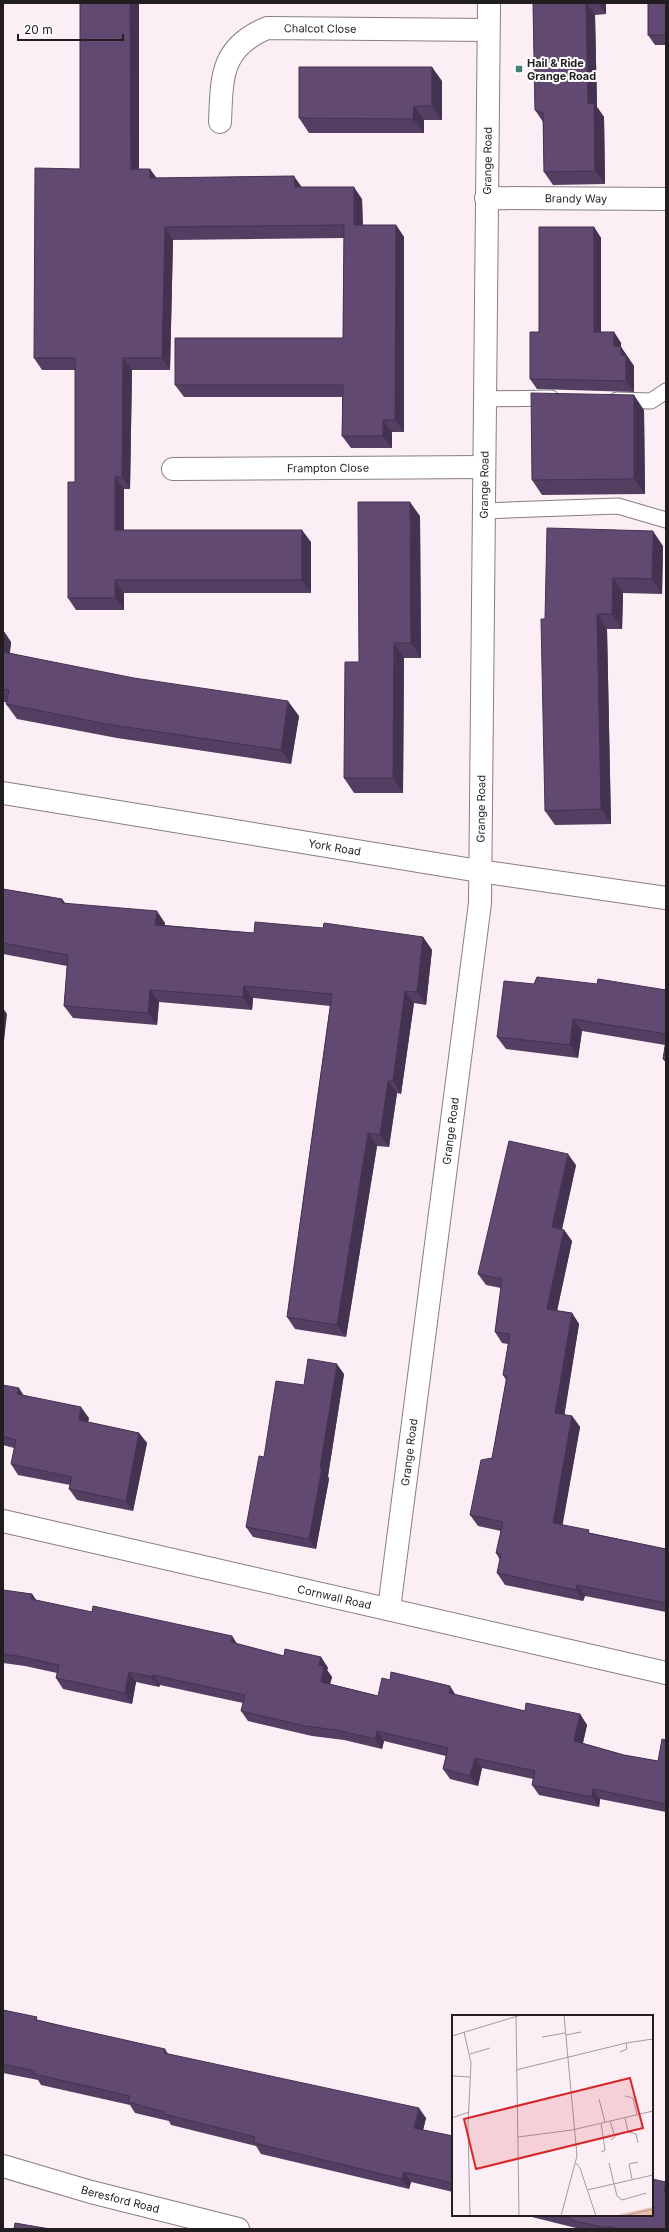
<svg xmlns="http://www.w3.org/2000/svg" width="669" height="2232" font-family="Inter,sans-serif">
  <style>
    .lines { fill: none; stroke-linecap: round; stroke-linejoin: round }
    .lane-casing { stroke: #897d83; stroke-width: 17 }
    .street-casing { stroke: #897d83; stroke-width: 24 }
    .lane { stroke: #fff; stroke-width: 15 }
    .street { stroke: #fff; stroke-width: 22 }
    .wall { fill: #533f62 }
    .shaded-wall { fill: #443350 }
    .building { fill: #614972; stroke: #443350 }
    .poi-dot { fill: #3d8277; stroke: #fff; stroke-width: 1.5 }
    .labels { text-anchor: middle; dominant-baseline: central; stroke-width: 4; stroke-linejoin: round; paint-order: stroke }
    .street-label { font-size: 11px; fill: #221d20; stroke: #fff }
    .poi-label { font-size: 11px; font-weight: bold; fill: #221d20; stroke: #fff; text-anchor: start }
    .inset-road { fill: none; stroke: #a49aa0; stroke-width: 1 }
    .view { fill: #d62828; fill-opacity: 0.15; stroke: #d62828; stroke-width: 2 }
    .inset-edge { fill: none; stroke: #221d20; stroke-width: 2 }
  </style>
  <rect width="100%" height="100%" fill="#fbeef5"/>
  <g class="lines">
    <defs>
      <g id="lane">
        <polyline points="484,399 551,398"/>
        <polyline points="617,400 651,401 666,391"/>
        <polyline points="483,511 618,506 666,520"/>
      </g>
      <g id="street">
        <path id="s1" d="M220,122C222,77 220,48 267,28L488,30"/>
        <path id="s2" d="M486,198L666,199"/>
        <path id="s3" d="M173,469L484,467"/>
        <path id="s4" d="M3,793L479,871L666,898"/>
        <path id="s5" d="M3,1521L666,1673"/>
        <path id="s6" d="M389,1609L480,903L489,3"/>
        <path id="s7" d="M3,2166L91,2192L238,2229"/>
      </g>
    </defs>
    <!-- lane casing -->
    <use href="#lane" class="lane-casing"/>
    <!-- street casing -->
    <use href="#street" class="street-casing"/>
    <!-- lane -->
    <use href="#lane" class="lane"/>
    <!-- street -->
    <use href="#street" class="street"/>
  </g>
  <!-- wall -->
  <g class="wall">
    <polygon points="80,3 139,3 139,169 157,178 302,187 362,199 363,225 396,225 404,237 404,432 392,432 392,448 351,448 342,436 342,397 184,397 175,385 343,338 344,238 173,240 170,370 132,370 130,489 124,489 124,530 311,542 311,593 124,593 124,610 76,610 68,598 75,482 75,370 42,370 34,358 80,169"/>
    <polygon points="533,3 606,3 606,14 595,15 597,107 604,117 605,184 553,185 544,172 543,122 535,110"/>
    <polygon points="666,3 666,45 655,45 648,35"/>
    <polygon points="442,81 442,120 424,120 424,133 309,133 299,118"/>
    <polygon points="594,227 601,238 601,332 614,332 621,343 621,347 634,366 634,392 537,389 530,379 539,332"/>
    <polygon points="644,410 645,494 542,495 532,480"/>
    <polygon points="420,516 421,658 404,658 403,793 354,793 344,778 359,662"/>
    <polygon points="663,546 662,594 623,593 622,629 607,629 611,824 555,825 545,811 545,619"/>
    <polygon points="3,630 11,642 10,653 299,716 291,764 117,738 17,719 6,704 7,702 3,702"/>
    <polygon points="3,889 62,899 65,903 165,923 165,925 254,933 423,937 432,950 426,1005 414,1003 401,1094 397,1093 389,1147 377,1146 346,1337 295,1329 287,1317 330,1006 253,998 252,1010 159,1002 157,1025 73,1018 64,1006 67,966 3,954"/>
    <polygon points="534,984 597,984 666,990 666,1063 663,1059 665,1045 582,1031 578,1058 506,1049 497,1037"/>
    <polygon points="576,1165 562,1229 564,1230 572,1241 557,1311 572,1313 579,1324 564,1415 572,1416 580,1427 562,1525 591,1533 666,1549 666,1612 585,1596 583,1601 505,1585 497,1573 500,1560 496,1553 501,1531 478,1526 470,1515 492,1458 506,1380 503,1375 508,1344 502,1343 495,1332 501,1288 486,1285 478,1274"/>
    <polygon points="344,1374 328,1476 329,1479 316,1549 253,1537 246,1527 264,1457 304,1385"/>
    <polygon points="3,1385 24,1396 89,1418 88,1422 139,1433 147,1443 133,1511 77,1500 69,1489 70,1485 18,1475 11,1464 14,1448 3,1445"/>
    <polygon points="3,1590 32,1594 36,1600 92,1612 232,1636 237,1644 284,1656 321,1657 328,1668 327,1670 332,1677 330,1684 378,1696 455,1695 525,1711 580,1714 587,1725 583,1743 624,1755 658,1761 666,1740 666,1812 600,1799 599,1807 539,1795 532,1785 533,1779 482,1768 478,1786 450,1779 443,1769 446,1756 384,1741 382,1749 344,1740 312,1736 248,1721 241,1711 243,1703 160,1685 159,1687 136,1682 132,1704 63,1689 56,1678 57,1673 25,1666 3,1663"/>
    <polygon points="3,2010 39,2020 168,2054 426,2118 423,2130 453,2136 453,2192 411,2182 409,2189 261,2154 256,2146 171,2125 169,2121 135,2113 130,2105 41,2085 38,2080 3,2073"/>
    <polygon points="527,2215 652,2215 666,2229 577,2229 576,2228 528,2216"/>
  </g>
  <!-- shaded-wall -->
  <g class="shaded-wall">
    <polygon points="130,3 139,3 139,181 131,169"/>
    <polygon points="586,3 587,3 595,15 597,107 604,117 605,184 595,171 588,104"/>
    <polygon points="599,3 606,3 606,14"/>
    <polygon points="432,67 442,81 442,120 432,106"/>
    <polygon points="414,106 424,120 424,133 413,119"/>
    <polygon points="150,169 159,181 150,178"/>
    <polygon points="294,176 303,189 295,187"/>
    <polygon points="354,187 362,199 363,237 354,225"/>
    <polygon points="396,225 404,237 404,432 395,420"/>
    <polygon points="165,227 173,240 170,370 162,358"/>
    <polygon points="594,227 601,238 601,342 594,332"/>
    <polygon points="614,332 621,343 621,347 634,366 634,392 626,381 614,346"/>
    <polygon points="123,358 132,370 130,489 122,477"/>
    <polygon points="634,395 644,410 645,494 634,479"/>
    <polygon points="383,420 392,432 392,448 383,436"/>
    <polygon points="115,477 124,489 124,542 115,530"/>
    <polygon points="410,502 420,516 421,658 411,643"/>
    <polygon points="302,530 311,542 311,593 302,580"/>
    <polygon points="653,531 663,546 662,594 652,579"/>
    <polygon points="613,578 623,593 622,629 612,614"/>
    <polygon points="115,580 124,593 124,610 115,598"/>
    <polygon points="597,614 607,629 611,824 601,809"/>
    <polygon points="3,630 11,642 8,666 3,659"/>
    <polygon points="394,643 404,658 403,793 393,778"/>
    <polygon points="288,701 299,716 291,764 281,750"/>
    <polygon points="62,899 71,912 62,903"/>
    <polygon points="157,911 165,923 164,937 155,925"/>
    <polygon points="423,937 432,950 426,1005 417,992"/>
    <polygon points="244,986 253,998 252,1010 243,997"/>
    <polygon points="150,990 159,1002 157,1025 148,1013"/>
    <polygon points="405,991 414,1003 401,1094 393,1081"/>
    <polygon points="3,1008 7,1014 3,1050"/>
    <polygon points="573,1019 582,1031 578,1058 570,1045"/>
    <polygon points="388,1081 397,1093 389,1147 380,1135"/>
    <polygon points="368,1133 377,1146 346,1337 337,1325"/>
    <polygon points="568,1154 576,1165 560,1238 552,1227"/>
    <polygon points="564,1230 572,1241 555,1320 547,1309"/>
    <polygon points="572,1313 579,1324 563,1424 555,1413"/>
    <polygon points="337,1364 344,1374 328,1476 329,1479 316,1549 309,1539"/>
    <polygon points="19,1388 26,1399 17,1394"/>
    <polygon points="81,1407 89,1418 86,1431 79,1420"/>
    <polygon points="572,1416 580,1427 561,1534 553,1523"/>
    <polygon points="139,1433 147,1443 133,1511 126,1501"/>
    <polygon points="577,1585 585,1596 583,1601 576,1590"/>
    <polygon points="32,1594 39,1604 31,1599"/>
    <polygon points="232,1636 239,1647 231,1642"/>
    <polygon points="321,1657 328,1668 327,1670 332,1677 328,1692 321,1682 319,1665"/>
    <polygon points="129,1672 136,1682 132,1704 125,1693"/>
    <polygon points="153,1675 160,1685 159,1687 152,1677"/>
    <polygon points="450,1686 457,1697 449,1693"/>
    <polygon points="580,1714 587,1725 581,1751 574,1741"/>
    <polygon points="377,1731 384,1741 382,1749 375,1739"/>
    <polygon points="475,1758 482,1768 478,1786 470,1776"/>
    <polygon points="593,1789 600,1799 599,1807 592,1797"/>
    <polygon points="165,2049 172,2060 164,2053"/>
    <polygon points="419,2108 426,2118 421,2138 414,2128"/>
    <polygon points="404,2172 411,2182 409,2189 402,2179"/>
    <polygon points="666,2183 666,2195 664,2192"/>
  </g>
  <!-- building -->
  <g class="building">
    <polygon points="80,3 130,3 131,169 150,169 150,178 294,176 295,187 354,187 354,225 396,225 395,420 383,420 383,436 342,436 343,385 175,385 175,338 343,338 344,225 165,227 162,358 123,358 122,477 115,477 115,530 302,530 302,580 115,580 115,598 68,598 68,482 75,482 75,358 34,358 35,168 80,169"/>
    <polygon points="533,3 586,3 588,104 594,103 595,171 544,172 543,113 535,110"/>
    <rect x="648" y="3" width="18" height="32"/>
    <polygon points="299,67 432,67 432,106 414,106 413,119 299,118"/>
    <polygon points="539,227 594,227 594,332 614,332 614,346 621,347 621,355 626,356 626,381 530,379 530,332 539,332"/>
    <polygon points="531,393 634,395 634,479 532,480"/>
    <polygon points="358,502 410,502 411,643 394,643 393,778 344,778 345,662 359,662"/>
    <polygon points="547,528 653,531 652,579 613,578 612,614 597,614 601,809 545,811 541,619 545,619"/>
    <polygon points="3,652 134,678 288,701 281,750 106,724 6,704 9,690 3,689"/>
    <polygon points="3,889 62,899 62,903 157,911 155,925 254,933 255,922 323,928 324,923 423,937 417,992 405,991 393,1081 388,1081 380,1135 368,1133 337,1325 287,1317 332,994 244,986 243,997 150,990 148,1013 64,1006 68,955 3,943"/>
    <polygon points="537,977 597,984 598,979 666,990 666,1034 573,1019 570,1045 497,1037 504,981 534,984"/>
    <polygon points="666,1041 666,1060 663,1059"/>
    <polygon points="509,1141 568,1154 552,1227 564,1230 547,1309 572,1313 555,1413 572,1416 553,1523 589,1530 588,1533 666,1549 666,1603 577,1585 576,1590 497,1573 501,1554 496,1553 503,1522 470,1515 481,1460 492,1458 507,1376 503,1375 510,1334 495,1332 502,1279 478,1274"/>
    <polygon points="308,1359 337,1364 320,1468 322,1468 309,1539 246,1527 259,1456 264,1457 276,1381 304,1385"/>
    <polygon points="3,1385 19,1388 17,1394 81,1407 79,1420 139,1433 126,1501 69,1489 72,1477 11,1464 16,1440 3,1436"/>
    <polygon points="3,1590 32,1594 31,1599 92,1612 93,1606 232,1636 231,1642 284,1656 285,1649 321,1657 319,1665 324,1667 321,1682 378,1696 382,1678 390,1680 391,1672 450,1686 449,1693 525,1711 526,1703 580,1714 574,1741 624,1755 658,1761 662,1739 666,1740 666,1804 593,1789 592,1797 532,1785 535,1771 475,1758 470,1776 443,1769 448,1748 377,1731 375,1739 337,1730 305,1726 241,1711 245,1695 153,1675 152,1677 129,1672 125,1693 56,1678 59,1665 18,1656 3,1654"/>
    <polygon points="3,2010 37,2017 36,2020 165,2049 164,2053 419,2108 414,2128 453,2136 453,2183 404,2172 402,2179 254,2143 255,2137 164,2114 165,2112 128,2102 130,2096 34,2074 35,2071 3,2064"/>
    <polygon points="652,2179 666,2182 664,2192 666,2192 666,2229 621,2229 606,2226 606,2228 571,2220 571,2218 559,2215 652,2215"/>
    <polygon points="15,2223 50,2229 14,2229"/>
  </g>
  <!-- markers -->
  <rect class="poi-dot" x="515" y="65" width="8" height="8" rx="2"/>
  <g class="labels">
    <!-- street labels -->
    <g class="street-label">
      <text stroke="none"><textPath href="#s1" startOffset="167">Chalcot Close</textPath></text>
      <text stroke="none"><textPath href="#s6" startOffset="1454">Grange Road</textPath></text>
      <text stroke="none"><textPath href="#s2" startOffset="90">Brandy Way</textPath></text>
      <text stroke="none"><textPath href="#s3" startOffset="155">Frampton Close</textPath></text>
      <text stroke="none"><textPath href="#s6" startOffset="1130">Grange Road</textPath></text>
      <text stroke="none"><textPath href="#s6" startOffset="806">Grange Road</textPath></text>
      <text stroke="none"><textPath href="#s4" startOffset="336">York Road</textPath></text>
      <text stroke="none"><textPath href="#s6" startOffset="482">Grange Road</textPath></text>
      <text stroke="none"><textPath href="#s6" startOffset="158">Grange Road</textPath></text>
      <text stroke="none"><textPath href="#s5" startOffset="340">Cornwall Road</textPath></text>
      <text stroke="none"><textPath href="#s7" startOffset="122">Beresford Road</textPath></text>
    </g>
    <!-- poi labels -->
    <g class="poi-label">
      <text x="527" y="63">Hail &amp; Ride<tspan x="527" dy="13">Grange Road</tspan></text>
    </g>
  </g>
  <!-- overview -->
  <g transform="translate(452 2015)">
    <rect width="201" height="201" fill="#fbeef5"/>
    <path d="M201,192V201H165V200Z" fill="#f1bea6"/>
    <path class="inset-road" d="M64,1L67,201M12,17L19,48L16,110L18,201M114,20L129,17M0,21L69,0M90,22L113,18M168,37L175,34L174,28M18,39L38,33M64,55L174,28L201,24M0,61L19,62M173,81L181,83L185,100M147,84L153,107M0,103L17,97M173,103L176,117L184,119L186,128M158,106L163,122L159,125M66,122L120,115L201,96M149,137L153,135L149,108M124,148L128,153L144,201M157,148L165,181L170,185L194,178M180,164L177,149L186,147M135,175L201,160M109,201L125,141L112,0M172,201L201,194"/>
    <path class="view" d="M178,63L191,113L24,154L12,104Z"/>
    <rect width="201" height="201" class="inset-edge"/>
  </g>
  <!-- border -->
  <rect width="669" height="2232" fill="none" stroke="#221d20" stroke-width="8"/>
  <!-- scale -->
  <path d="M18 34v6h105v-6" fill="none" stroke="#221d20" stroke-width="2"/>
  <text x="24" y="34" font-size="12" fill="#221d20" stroke="#ffffff" stroke-width="3" paint-order="stroke">20 m</text>
</svg>
